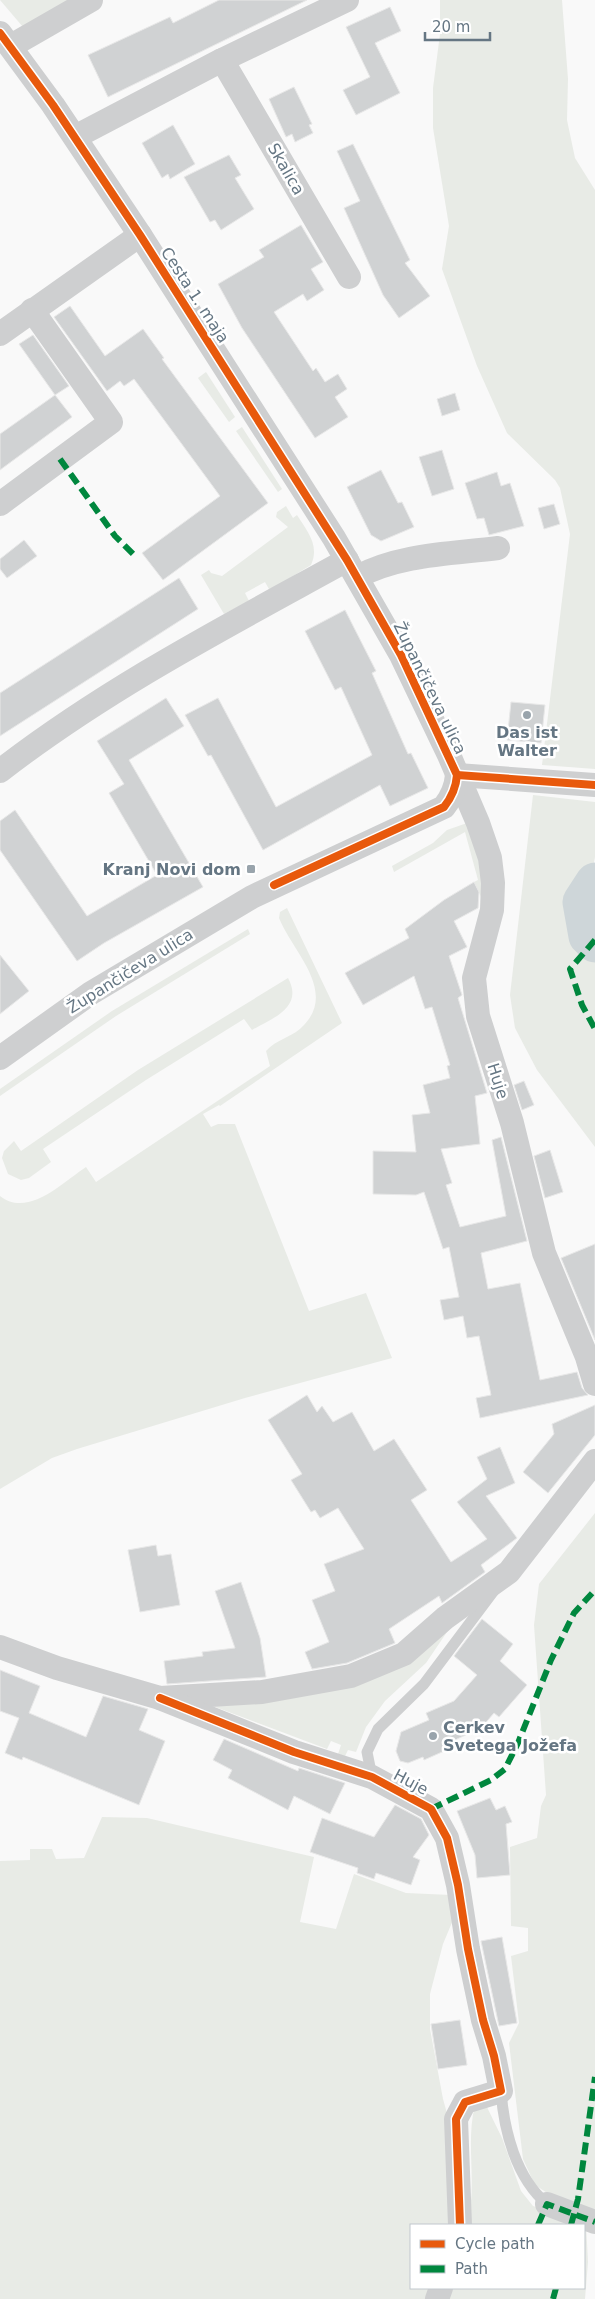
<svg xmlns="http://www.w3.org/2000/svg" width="595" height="2299" font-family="'DejaVu Sans',sans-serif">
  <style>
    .green { fill: #e8ebe6 }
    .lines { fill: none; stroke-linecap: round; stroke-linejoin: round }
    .river { stroke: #ced6d9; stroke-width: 39 }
    .building { fill: #d0d2d3; stroke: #e8e8e8 }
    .lane { stroke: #cecfd0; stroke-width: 11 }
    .street { stroke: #cecfd0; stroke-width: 24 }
    .quiet { stroke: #00873e; stroke-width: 6; stroke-dasharray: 12 6; stroke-linecap: butt }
    .cycleway-casing { stroke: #fff; stroke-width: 11 }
    .cycleway { stroke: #e8590c; stroke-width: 8 }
    .poi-dot { fill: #99a4ac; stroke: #fff; stroke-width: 2 }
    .labels { text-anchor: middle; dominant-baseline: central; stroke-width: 5; stroke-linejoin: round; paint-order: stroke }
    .street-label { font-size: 16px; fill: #657683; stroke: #fff }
    .poi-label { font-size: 16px; font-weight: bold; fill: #657683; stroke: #fff }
  </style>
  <rect width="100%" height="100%" fill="#f9f9f9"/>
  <!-- green -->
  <g class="green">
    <polygon points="0,0 77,0 23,27"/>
    <polygon points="440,0 562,0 568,79 567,120 575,158 595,190 595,769 542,765 570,534 560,488 555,480 507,433 477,366 442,269 449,226 433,128 433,88 440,34"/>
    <polygon points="206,372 235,417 229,422 198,378"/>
    <polygon points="242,427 282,489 278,492 236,431"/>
    <path d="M286,506L293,518L297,515C307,531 320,545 311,565L275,587L269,589L265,582L245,593L249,601L224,614L201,575L209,570L211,573L222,576L288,527L276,517L277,512Z"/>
    <polygon points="533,795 595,802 595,857 587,899 595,934 595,1147 537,1070 515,1028 510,995"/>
    <polygon points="470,822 480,861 485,905 474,882 478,880 465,832 394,872 392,866 433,843 447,830"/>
    <path d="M287,908L342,1023L220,1106L219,1105L203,1114L211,1127L218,1124H235L309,1311L366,1293L392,1358L245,1398L77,1449L52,1458L0,1489V1196C28,1218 62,1183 86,1167L96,1182L270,1066L266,1051C276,1039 294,1037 304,1025C337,990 292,951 279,918L280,912Z"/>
    <polygon points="248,929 250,934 116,1016 0,1096 0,1089 112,1011"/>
    <path d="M288,978C304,1007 273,1018 252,1030L244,1019L146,1080L43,1149L51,1162L29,1178L21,1180L8,1174L2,1158L4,1151L14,1141L21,1151L138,1070Z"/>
    <polygon points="595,1513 595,2213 555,2198 535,2185 523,2159 509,2043 519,2023 511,1956 528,1951 528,1928 511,1926 510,1847 537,1838 541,1806 546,1795 534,1625 539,1584"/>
    <polygon points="481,1596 447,1632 426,1663 385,1701 366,1727 356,1752 348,1750 345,1756 338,1754 341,1745 331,1741 327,1749 202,1702 353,1681"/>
    <polygon points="102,1817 147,1818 314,1857 300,1922 336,1929 354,1874 406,1893 451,1895 453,1920 443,1944 430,1994 430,2029 443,2099 453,2135 453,2225 411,2225 411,2288 434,2288 431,2299 0,2299 0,1861 30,1860 30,1849 52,1849 56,1859 84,1858"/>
    <path d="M485,2103L502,2138L521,2191L533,2206L586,2224L588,2262L585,2299H448L451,2288H584V2225H467C478,2185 465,2144 475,2105Z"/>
  </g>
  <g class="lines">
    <!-- river -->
    <polyline class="river" points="595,882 582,902 588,936 595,943"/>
  </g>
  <!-- building -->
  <g class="building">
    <polygon points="219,0 307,0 108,97 88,55 170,17 173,23"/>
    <polygon points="390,7 401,31 375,43 400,93 356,115 343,90 370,77 346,27"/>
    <polygon points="294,87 312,124 309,125 313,133 295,142 292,134 286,137 269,99"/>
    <polygon points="173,125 195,164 170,179 168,174 162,178 142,143"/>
    <polygon points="353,144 410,260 405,263 430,296 399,318 383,295 344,208 360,201 337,151"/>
    <polygon points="229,155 241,175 235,178 254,209 221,230 215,220 210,222 184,177"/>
    <polygon points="301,225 323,262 311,269 324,290 307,301 303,294 274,312 313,371 316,368 325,382 338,374 347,389 335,397 348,417 315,438 242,328 218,284 264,257 259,250"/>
    <polygon points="70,306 105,356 143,329 164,358 162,359 268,503 163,580 142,553 220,496 134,379 124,386 120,381 107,391 54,317"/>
    <polygon points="33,335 69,386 55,395 19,344"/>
    <polygon points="455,393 460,410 442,416 437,399"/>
    <polygon points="55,395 72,417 0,470 0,434"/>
    <polygon points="442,450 454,489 432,496 419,457"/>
    <polygon points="381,470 398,503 402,502 414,527 381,541 371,535 347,487"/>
    <polygon points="497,472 501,486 510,483 524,526 489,535 484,518 477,519 465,483"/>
    <polygon points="554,504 560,524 544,529 538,508"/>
    <polygon points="24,540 37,556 7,578 0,569 0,559"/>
    <polygon points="179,578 198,609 0,736 0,693"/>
    <polygon points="345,610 376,671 372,673 408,754 411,753 428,788 390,806 380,785 263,850 211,755 208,756 185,715 218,698 276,807 372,755 341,687 335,690 305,631"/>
    <polygon points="166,698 184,726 129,760 203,887 104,943 77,961 0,850 0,821 15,810 87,916 157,875 109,793 124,784 97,741"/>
    <polygon points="511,702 545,705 541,743 507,740"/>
    <polygon points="474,882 479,892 478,908 454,921 467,947 449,956 462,995 458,998 487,1093 475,1096 480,1144 441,1149 452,1183 446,1185 460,1227 506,1216 492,1140 501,1137 527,1241 481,1253 488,1289 520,1283 540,1380 577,1372 582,1388 588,1395 480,1418 476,1398 491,1395 479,1336 467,1338 463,1316 444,1320 440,1300 459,1297 449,1247 443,1249 424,1192 416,1195 373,1194 373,1151 416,1152 412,1115 430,1113 423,1085 450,1078 447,1066 450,1065 432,1007 425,1009 414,976 363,1005 345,973 409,938 405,929 444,900"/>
    <polygon points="0,955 29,991 0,1014"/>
    <polygon points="524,1081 534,1105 522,1110 514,1085"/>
    <polygon points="550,1150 563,1192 545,1198 534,1156"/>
    <polygon points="595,1244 595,1340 561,1258"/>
    <polygon points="307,1395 317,1412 322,1406 333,1422 352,1412 374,1451 394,1439 427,1490 411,1500 451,1562 487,1539 457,1502 487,1479 477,1457 500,1447 515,1483 486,1496 517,1538 481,1565 485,1572 442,1603 439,1596 389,1629 395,1643 347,1663 312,1669 305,1652 329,1642 312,1600 335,1591 324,1564 364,1549 338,1508 320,1518 315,1510 311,1512 291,1480 302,1474 268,1420"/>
    <polygon points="595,1405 595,1435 548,1493 523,1472 554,1434 552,1424"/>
    <polygon points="156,1545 158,1556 171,1554 180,1605 140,1612 128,1550"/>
    <polygon points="241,1582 260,1638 266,1677 167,1684 164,1661 203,1656 202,1652 235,1648 215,1591"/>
    <polygon points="482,1619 513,1644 500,1661 527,1685 499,1717 494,1713 481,1728 457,1739 460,1744 424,1760 423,1757 408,1763 400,1761 396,1751 401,1732 429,1720 426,1713 454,1701 477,1675 454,1656"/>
    <polygon points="0,1670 40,1686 29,1713 86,1737 103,1696 148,1709 139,1730 165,1741 139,1805 23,1757 22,1760 5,1753 19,1718 0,1711"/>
    <polygon points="224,1739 298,1771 299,1768 345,1783 330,1814 294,1796 288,1810 228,1778 232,1770 213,1760"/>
    <polygon points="490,1798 496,1810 505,1806 512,1822 506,1824 510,1875 477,1878 475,1855 457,1811"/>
    <polygon points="395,1805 421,1819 429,1835 413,1857 420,1860 411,1885 376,1873 374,1879 357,1873 358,1868 310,1852 322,1818 374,1837"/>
    <polygon points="502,1937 517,2023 499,2026 481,1941"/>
    <polygon points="460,2020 467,2065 438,2069 431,2024"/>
  </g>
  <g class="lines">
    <!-- lane -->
    <g class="lane">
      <polyline points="372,1777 367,1752 378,1729 424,1684 493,1592"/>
      <path d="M501,2091C504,2131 516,2178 547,2204"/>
    </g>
    <!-- street -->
    <g class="street">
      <polyline points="0,33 53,105 140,235 334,538 401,655 449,755 478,823 490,858 493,883 492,910 474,978 478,1016 512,1123 544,1253 587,1357 595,1384"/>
      <polyline points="11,46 91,0"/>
      <polyline points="222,60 349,277"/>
      <polyline points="75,137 222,60 347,0"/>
      <polyline points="0,334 140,235"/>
      <polyline points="0,504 111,422 32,310"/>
      <path d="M357,577C400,554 451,554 498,548"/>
      <path d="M0,771C107,688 229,625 347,560"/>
      <polyline points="457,775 595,785"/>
      <path d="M0,1058L91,993L252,897L444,807C452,797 456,788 457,775"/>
      <polyline points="0,1647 57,1668 160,1698 262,1692 351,1676 404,1654 445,1618 509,1572 595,1461"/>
      <polyline points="160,1698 294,1752 372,1777 431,1809 447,1838 458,1885 468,1949 483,2020 494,2056 501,2091 465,2102 456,2119 460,2225"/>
      <polyline points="547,2204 595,2222"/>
      <polyline points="437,2299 441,2288"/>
    </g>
    <!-- quiet -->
    <g class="quiet">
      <polyline points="60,459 115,536 134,555"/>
      <polyline points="595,940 570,969 582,1005 595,1029"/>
      <polyline points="431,1809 491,1780 505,1769 518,1743 551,1660 574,1613 595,1590"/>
      <polyline points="538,2225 547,2204 595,2222"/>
      <polyline points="571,2225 578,2199 595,2077"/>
      <polyline points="553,2299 556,2288"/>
    </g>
    <defs>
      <g id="cycleway">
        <path d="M0,33L53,105L140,235L347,560L401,655L457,775C456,788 452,797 444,807L274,885"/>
        <polyline points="457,775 595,785"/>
        <polyline points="160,1698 294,1752 372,1777 431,1809 447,1838 458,1885 468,1949 483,2020 494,2056 501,2091 465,2102 456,2119 460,2225"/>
      </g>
    </defs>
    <!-- cycleway casing -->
    <use href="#cycleway" class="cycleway-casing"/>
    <!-- cycleway -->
    <use href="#cycleway" class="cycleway"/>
  </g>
  <!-- markers -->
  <g class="poi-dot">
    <circle cx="527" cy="715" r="5"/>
    <rect x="246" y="864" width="10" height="10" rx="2.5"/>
    <circle cx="433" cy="1736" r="5"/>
  </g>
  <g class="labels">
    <!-- street labels -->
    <g class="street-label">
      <text transform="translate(286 169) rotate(60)">Skalica</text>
      <text transform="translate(195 295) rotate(57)">Cesta 1. maja</text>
      <text transform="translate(430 688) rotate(64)">Župančičeva ulica</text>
      <text transform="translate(130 971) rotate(-32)">Župančičeva ulica</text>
      <text transform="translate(498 1081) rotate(72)">Huje</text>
      <text transform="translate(411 1782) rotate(28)">Huje</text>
    </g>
    <!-- poi labels -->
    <g class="poi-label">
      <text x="527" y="732">Das ist<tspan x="527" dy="18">Walter</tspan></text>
      <text x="241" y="869" text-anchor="end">Kranj Novi dom</text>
      <text x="443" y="1727" text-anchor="start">Cerkev<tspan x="443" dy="18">Svetega Jožefa</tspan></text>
    </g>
  </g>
  <!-- legend -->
  <rect x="410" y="2224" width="175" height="65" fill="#ffffff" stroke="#c1c8cd"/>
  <rect x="420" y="2240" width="25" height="8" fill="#e8590c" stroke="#c1c8cd"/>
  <text x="455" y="2249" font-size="15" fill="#657683">Cycle path</text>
  <rect x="420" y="2265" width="25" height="8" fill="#00873e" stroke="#c1c8cd"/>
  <text x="455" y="2274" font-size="15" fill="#657683">Path</text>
  <!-- scale -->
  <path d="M425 32v8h65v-8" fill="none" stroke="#657683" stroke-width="2.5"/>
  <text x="432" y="32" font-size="15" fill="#657683" stroke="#ffffff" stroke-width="4" paint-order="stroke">20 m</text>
</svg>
